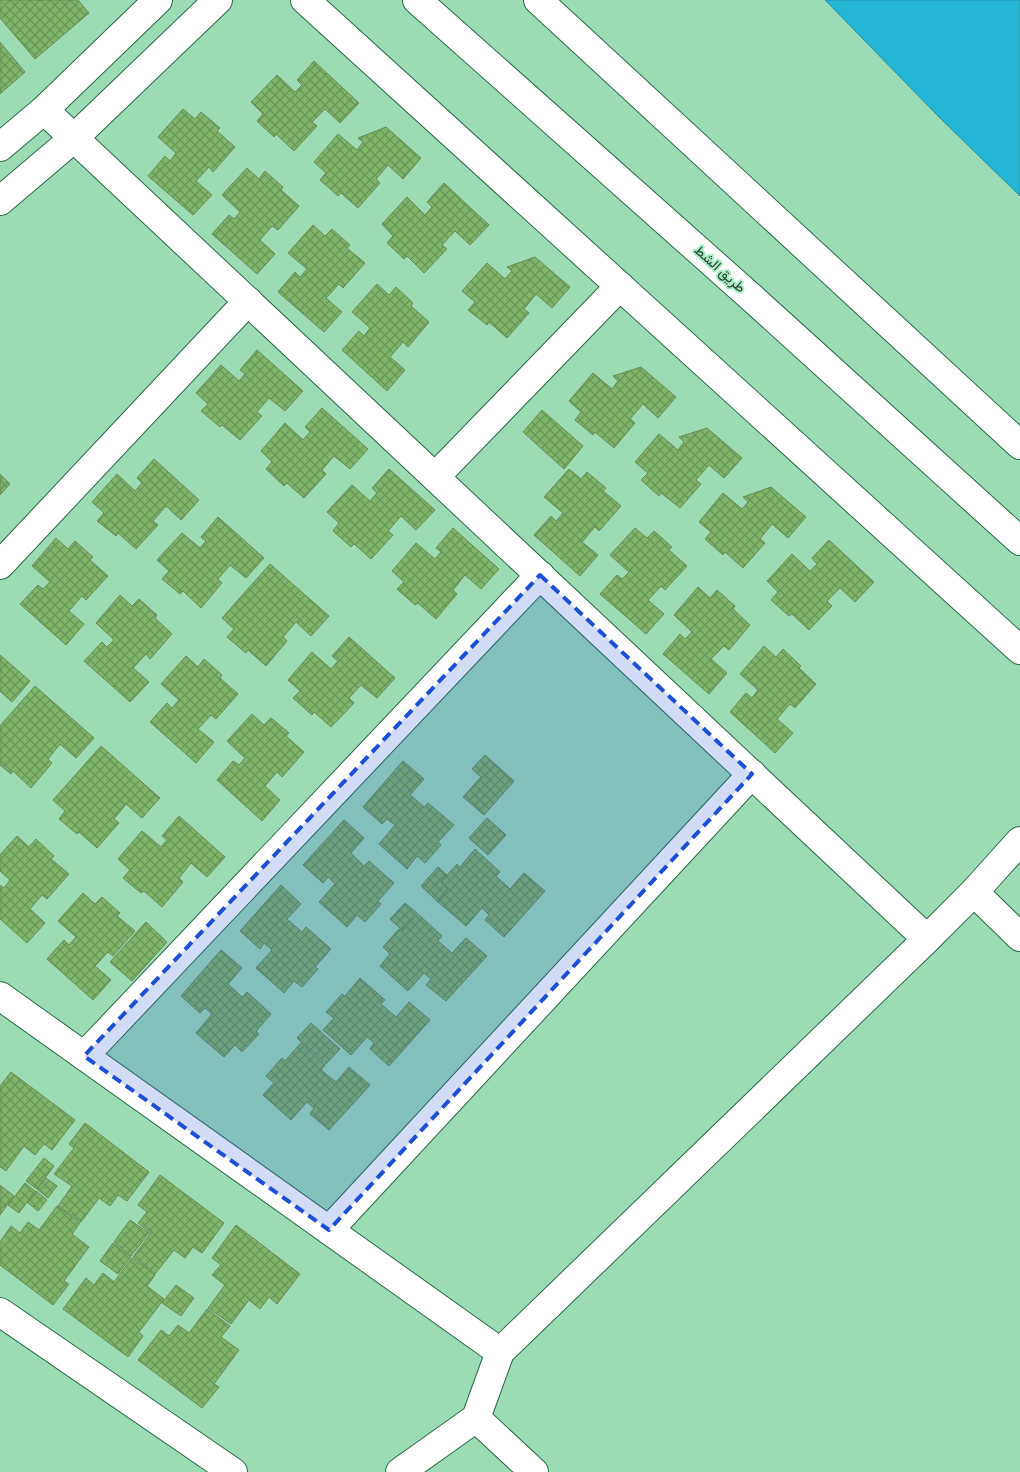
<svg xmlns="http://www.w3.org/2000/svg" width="1020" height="1472" font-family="Figtree,Vazirmatn,sans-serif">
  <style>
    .water { fill: #24b5d5; stroke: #2592a4 }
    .building { fill: url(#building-cross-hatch); stroke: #678c59 }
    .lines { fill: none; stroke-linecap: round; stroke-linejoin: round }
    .minor-casing { stroke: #2a6948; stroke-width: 30 }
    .major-casing { stroke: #2a6948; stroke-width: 30 }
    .minor { stroke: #fff; stroke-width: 28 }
    .major { stroke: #fff; stroke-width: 28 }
    .marked { fill: #1d4ed8; fill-opacity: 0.2; stroke: #1d4ed8; stroke-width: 4; stroke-dasharray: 10 6; stroke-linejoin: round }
    .labels { text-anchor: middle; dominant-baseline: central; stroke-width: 4; stroke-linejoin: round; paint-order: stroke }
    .street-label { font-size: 14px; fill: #274132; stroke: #a8eac2 }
  </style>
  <defs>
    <pattern id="building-cross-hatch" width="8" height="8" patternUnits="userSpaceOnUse" patternTransform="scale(1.25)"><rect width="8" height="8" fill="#7fb669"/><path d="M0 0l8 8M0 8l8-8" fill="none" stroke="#689657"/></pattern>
  </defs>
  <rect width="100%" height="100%" fill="#9cdcb5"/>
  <!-- water -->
  <polygon class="water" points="825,0 1020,0 1020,196 940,118"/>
  <!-- building -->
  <g class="building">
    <polygon points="0,0 78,0 89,13 35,59 0,18"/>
    <polygon points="0,42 25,72 0,94"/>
    <polygon points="314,61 359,103 340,123 325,109 312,122 317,126 294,151 276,134 274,137 257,121 263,114 251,102 277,75 295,92 302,85 297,80"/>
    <polygon points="183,109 195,119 201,112 220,128 217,131 235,147 213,172 209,167 196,181 212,195 193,215 148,176 165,156 170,161 176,153 158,137"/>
    <polygon points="386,127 421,158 403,179 388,165 376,179 380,183 358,208 341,193 338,196 320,180 326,173 314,162 338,134 357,150 363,142 358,138"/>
    <polygon points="247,168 259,179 265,171 283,187 281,190 299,206 278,230 272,226 260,240 275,254 257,274 212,234 229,215 234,219 240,212 222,195"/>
    <polygon points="444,183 489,225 470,245 455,231 442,245 447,249 424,273 407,256 404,259 387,243 393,236 382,224 407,197 425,215 432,207 427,202"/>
    <polygon points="313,225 325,236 332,229 350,245 347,248 365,263 343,288 339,284 326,298 342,312 324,332 278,292 295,272 300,277 307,269 288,253"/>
    <polygon points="535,257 570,287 552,308 536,294 524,309 529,313 507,338 489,322 487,325 468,310 475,302 462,291 487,263 505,279 512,271 507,267"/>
    <polygon points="377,284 389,295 396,287 413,303 411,306 429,322 408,347 403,342 390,357 405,370 387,391 342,350 359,331 364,336 370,328 352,312"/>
    <polygon points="257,350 303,391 285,411 269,398 257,412 262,416 240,440 222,425 220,427 201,411 208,404 196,393 221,365 239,381 245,374 240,370"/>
    <polygon points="641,367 676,397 658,418 643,404 630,419 635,423 614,448 595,432 593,435 575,420 581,412 569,401 593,373 612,389 618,381 613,376"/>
    <polygon points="322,408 368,449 350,469 334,456 322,470 326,474 304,498 287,483 284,486 266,469 272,462 261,451 285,423 303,440 310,432 305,427"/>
    <polygon points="542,410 583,446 564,469 523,432"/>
    <polygon points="707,428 742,458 724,478 709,465 696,480 701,484 680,508 661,493 659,496 641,480 648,473 635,462 659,434 678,450 684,442 679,437"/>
    <polygon points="154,459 199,500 181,520 166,506 153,521 158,525 136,549 118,533 116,536 97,521 104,513 92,502 117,474 135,491 142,483 137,478"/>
    <polygon points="389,469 435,510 416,530 401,516 388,531 393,535 371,559 354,544 351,547 333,531 339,523 327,512 352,485 370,501 377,493 372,488"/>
    <polygon points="569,469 581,479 587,472 606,488 603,491 621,506 599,531 595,527 582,542 598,555 580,576 534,535 551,516 556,521 563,513 544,497"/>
    <polygon points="0,474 10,484 0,495"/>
    <polygon points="771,487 806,517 788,538 772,524 760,539 765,543 743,568 725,552 723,555 705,539 711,532 699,522 723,493 742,509 748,502 743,497"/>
    <polygon points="218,517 264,558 246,578 230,565 218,579 222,583 201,608 183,591 180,594 162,579 169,571 157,560 182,533 200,548 206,541 201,537"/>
    <polygon points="453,528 499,569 481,589 465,575 453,590 457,594 436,619 418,603 415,605 397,589 404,582 392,571 416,543 435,559 441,552 436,548"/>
    <polygon points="635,528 647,538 654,531 672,547 669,550 687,566 665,590 661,586 648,600 664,614 646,634 600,594 617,575 622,579 629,572 610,555"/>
    <polygon points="56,538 68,549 75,541 93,557 90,560 108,576 86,600 82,596 69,611 84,624 66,645 20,604 38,585 43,589 50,582 32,566"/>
    <polygon points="829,540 874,582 855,602 840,588 827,601 832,606 809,630 792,614 789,616 771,600 778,592 767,581 792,554 810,571 817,564 812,558"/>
    <polygon points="270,564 329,616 311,636 296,622 283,637 287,641 266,666 248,650 246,653 227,637 234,629 222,618"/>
    <polygon points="698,587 710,598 717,590 735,606 733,609 750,625 729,650 724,646 711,659 727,673 709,694 663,654 680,634 685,639 692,632 674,615"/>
    <polygon points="120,595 132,606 139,599 157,615 155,618 172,634 150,659 146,654 133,668 149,682 130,702 84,661 102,642 107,647 114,640 96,623"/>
    <polygon points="349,637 395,678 377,698 361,685 349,698 354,703 331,727 314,712 312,715 293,698 300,691 288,680 312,652 331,669 338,661 332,656"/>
    <polygon points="764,646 776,657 783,649 801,666 799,668 816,684 795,708 790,704 777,719 793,733 775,753 730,712 746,693 752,698 758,690 740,674"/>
    <polygon points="0,655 30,681 12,702 0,691"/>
    <polygon points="186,656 198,667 204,659 222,675 220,678 238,694 216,719 211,715 198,729 214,742 196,763 150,722 167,703 172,708 179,700 161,684"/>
    <polygon points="35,686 94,738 76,758 60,744 48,759 52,763 31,788 13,771 11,774 0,765 0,726"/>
    <polygon points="252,714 264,725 271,718 289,733 286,736 304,752 282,777 277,772 265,786 280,800 262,821 217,780 233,761 239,765 245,758 227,741"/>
    <polygon points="101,746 160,798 142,818 126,804 114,819 119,823 97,848 79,832 77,834 59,819 65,811 53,800"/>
    <polygon points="485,755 514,781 484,815 463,797 481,777 472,769"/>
    <polygon points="403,761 424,779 410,795 424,807 428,803 454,825 438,842 441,845 425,863 417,856 407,869 379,844 395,825 387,819 382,824 363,807"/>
    <polygon points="179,816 225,857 207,877 191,863 179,878 183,882 162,907 144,891 141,893 123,878 130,870 118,859 142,831 161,847 167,840 162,836"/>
    <polygon points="487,818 506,835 488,855 469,838"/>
    <polygon points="344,820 364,838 351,853 364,866 369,861 394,883 378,901 381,904 365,922 357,915 347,927 319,902 335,884 328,877 323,883 303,865"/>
    <polygon points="17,836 29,847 36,839 54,856 51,859 69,874 47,899 42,895 30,909 45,923 27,943 0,919 0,885 4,888 10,880 0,871 0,855"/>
    <polygon points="475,849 500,872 496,876 510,889 524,873 545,891 504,937 485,920 489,915 482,908 466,926 437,901 448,889 441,882 457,864 460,867"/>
    <polygon points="438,867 447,875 441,882 448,889 437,901 421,886"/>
    <polygon points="281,885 301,904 287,919 302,932 306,927 331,949 315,967 318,969 302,987 294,981 284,993 256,968 272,950 264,943 260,949 240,931"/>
    <polygon points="83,893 95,904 102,897 120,913 117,916 135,931 113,956 108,952 95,966 111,980 93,1000 47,959 64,940 69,945 76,937 58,921"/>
    <polygon points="405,903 417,913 402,930 390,919"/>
    <polygon points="418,914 442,936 438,941 452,953 466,938 487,956 446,1001 426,985 431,979 424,973 408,991 380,966 390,954 383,947 399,929 402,931"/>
    <polygon points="146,922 167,942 132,981 110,962"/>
    <polygon points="221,950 242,968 228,984 242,997 247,992 271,1014 256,1031 259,1034 242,1052 235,1045 224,1057 196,1033 212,1014 205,1008 200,1013 181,996"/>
    <polygon points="360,978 385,1000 381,1004 396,1017 409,1002 430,1020 389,1066 370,1049 374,1043 367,1037 351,1055 323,1030 334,1018 326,1012 342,994 345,996"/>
    <polygon points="311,1023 340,1049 326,1064 297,1038"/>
    <polygon points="301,1043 325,1065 321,1070 336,1082 349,1067 370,1085 329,1130 310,1114 314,1108 307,1102 291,1120 263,1095 274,1083 266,1076 282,1058 285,1061"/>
    <polygon points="11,1072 75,1120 52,1150 44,1144 35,1155 24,1146 6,1171 0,1167 0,1086"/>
    <polygon points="85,1123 149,1172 127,1201 118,1195 110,1206 99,1198 81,1222 58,1206 72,1186 54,1174 74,1148 69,1144"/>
    <polygon points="44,1158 54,1166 37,1189 26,1181"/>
    <polygon points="160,1175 224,1223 202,1253 193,1247 185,1258 174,1250 155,1274 133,1257 151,1233 138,1223 147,1212 138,1205"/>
    <polygon points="46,1178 57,1186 48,1198 37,1189"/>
    <polygon points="25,1183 35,1191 19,1213 8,1205"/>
    <polygon points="0,1185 14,1196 0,1215"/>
    <polygon points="36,1191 47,1200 38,1211 27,1202"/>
    <polygon points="57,1206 80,1223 72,1234 89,1247 64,1281 69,1284 53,1305 0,1265 0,1242 11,1226 20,1233 28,1222 39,1230"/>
    <polygon points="130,1220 149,1233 131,1256 114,1242"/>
    <polygon points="236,1225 300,1274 277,1304 269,1297 260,1309 249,1300 231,1324 208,1308 225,1285 212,1275 221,1265 212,1258"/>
    <polygon points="113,1243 131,1257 118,1274 100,1261"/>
    <polygon points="132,1258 155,1275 147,1286 164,1299 139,1332 143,1336 128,1357 63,1309 86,1278 94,1285 103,1273 114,1282"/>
    <polygon points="176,1285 194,1298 181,1316 162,1303"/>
    <polygon points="207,1309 230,1326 221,1337 239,1350 214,1384 219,1387 202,1408 138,1360 161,1330 169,1336 178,1325 189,1333"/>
  </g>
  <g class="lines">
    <defs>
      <g id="minor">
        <polyline points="305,0 1020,650"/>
        <polyline points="44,110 927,939"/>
        <polyline points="0,147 44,110 158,0"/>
        <polyline points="0,201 74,138 218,0"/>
        <polyline points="435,477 620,286"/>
        <polyline points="0,565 248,301"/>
        <polyline points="974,892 1020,937"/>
        <polyline points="0,996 500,1352"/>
        <polyline points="84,1056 540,575"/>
        <polyline points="329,1230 752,774"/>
        <polyline points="0,1312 233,1472"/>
        <polyline points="476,1418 534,1472"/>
        <polyline points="400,1472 476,1418 500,1352 927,939 974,892 1020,841"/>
      </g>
      <g id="major">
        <polyline points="417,0 752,298 1020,541"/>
        <polyline points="538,0 1020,445"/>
      </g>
    </defs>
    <!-- minor casing -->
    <use href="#minor" class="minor-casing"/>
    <!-- major casing -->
    <use href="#major" class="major-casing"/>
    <!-- minor -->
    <use href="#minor" class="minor"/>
    <!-- major -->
    <use href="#major" class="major"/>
  </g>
  <!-- marked area -->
  <path class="marked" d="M540,575L752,774L329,1230L84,1056Z"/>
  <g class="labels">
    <!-- street labels -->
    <g class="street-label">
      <text transform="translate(720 269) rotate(42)">طريق الشط</text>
    </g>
  </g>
</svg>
